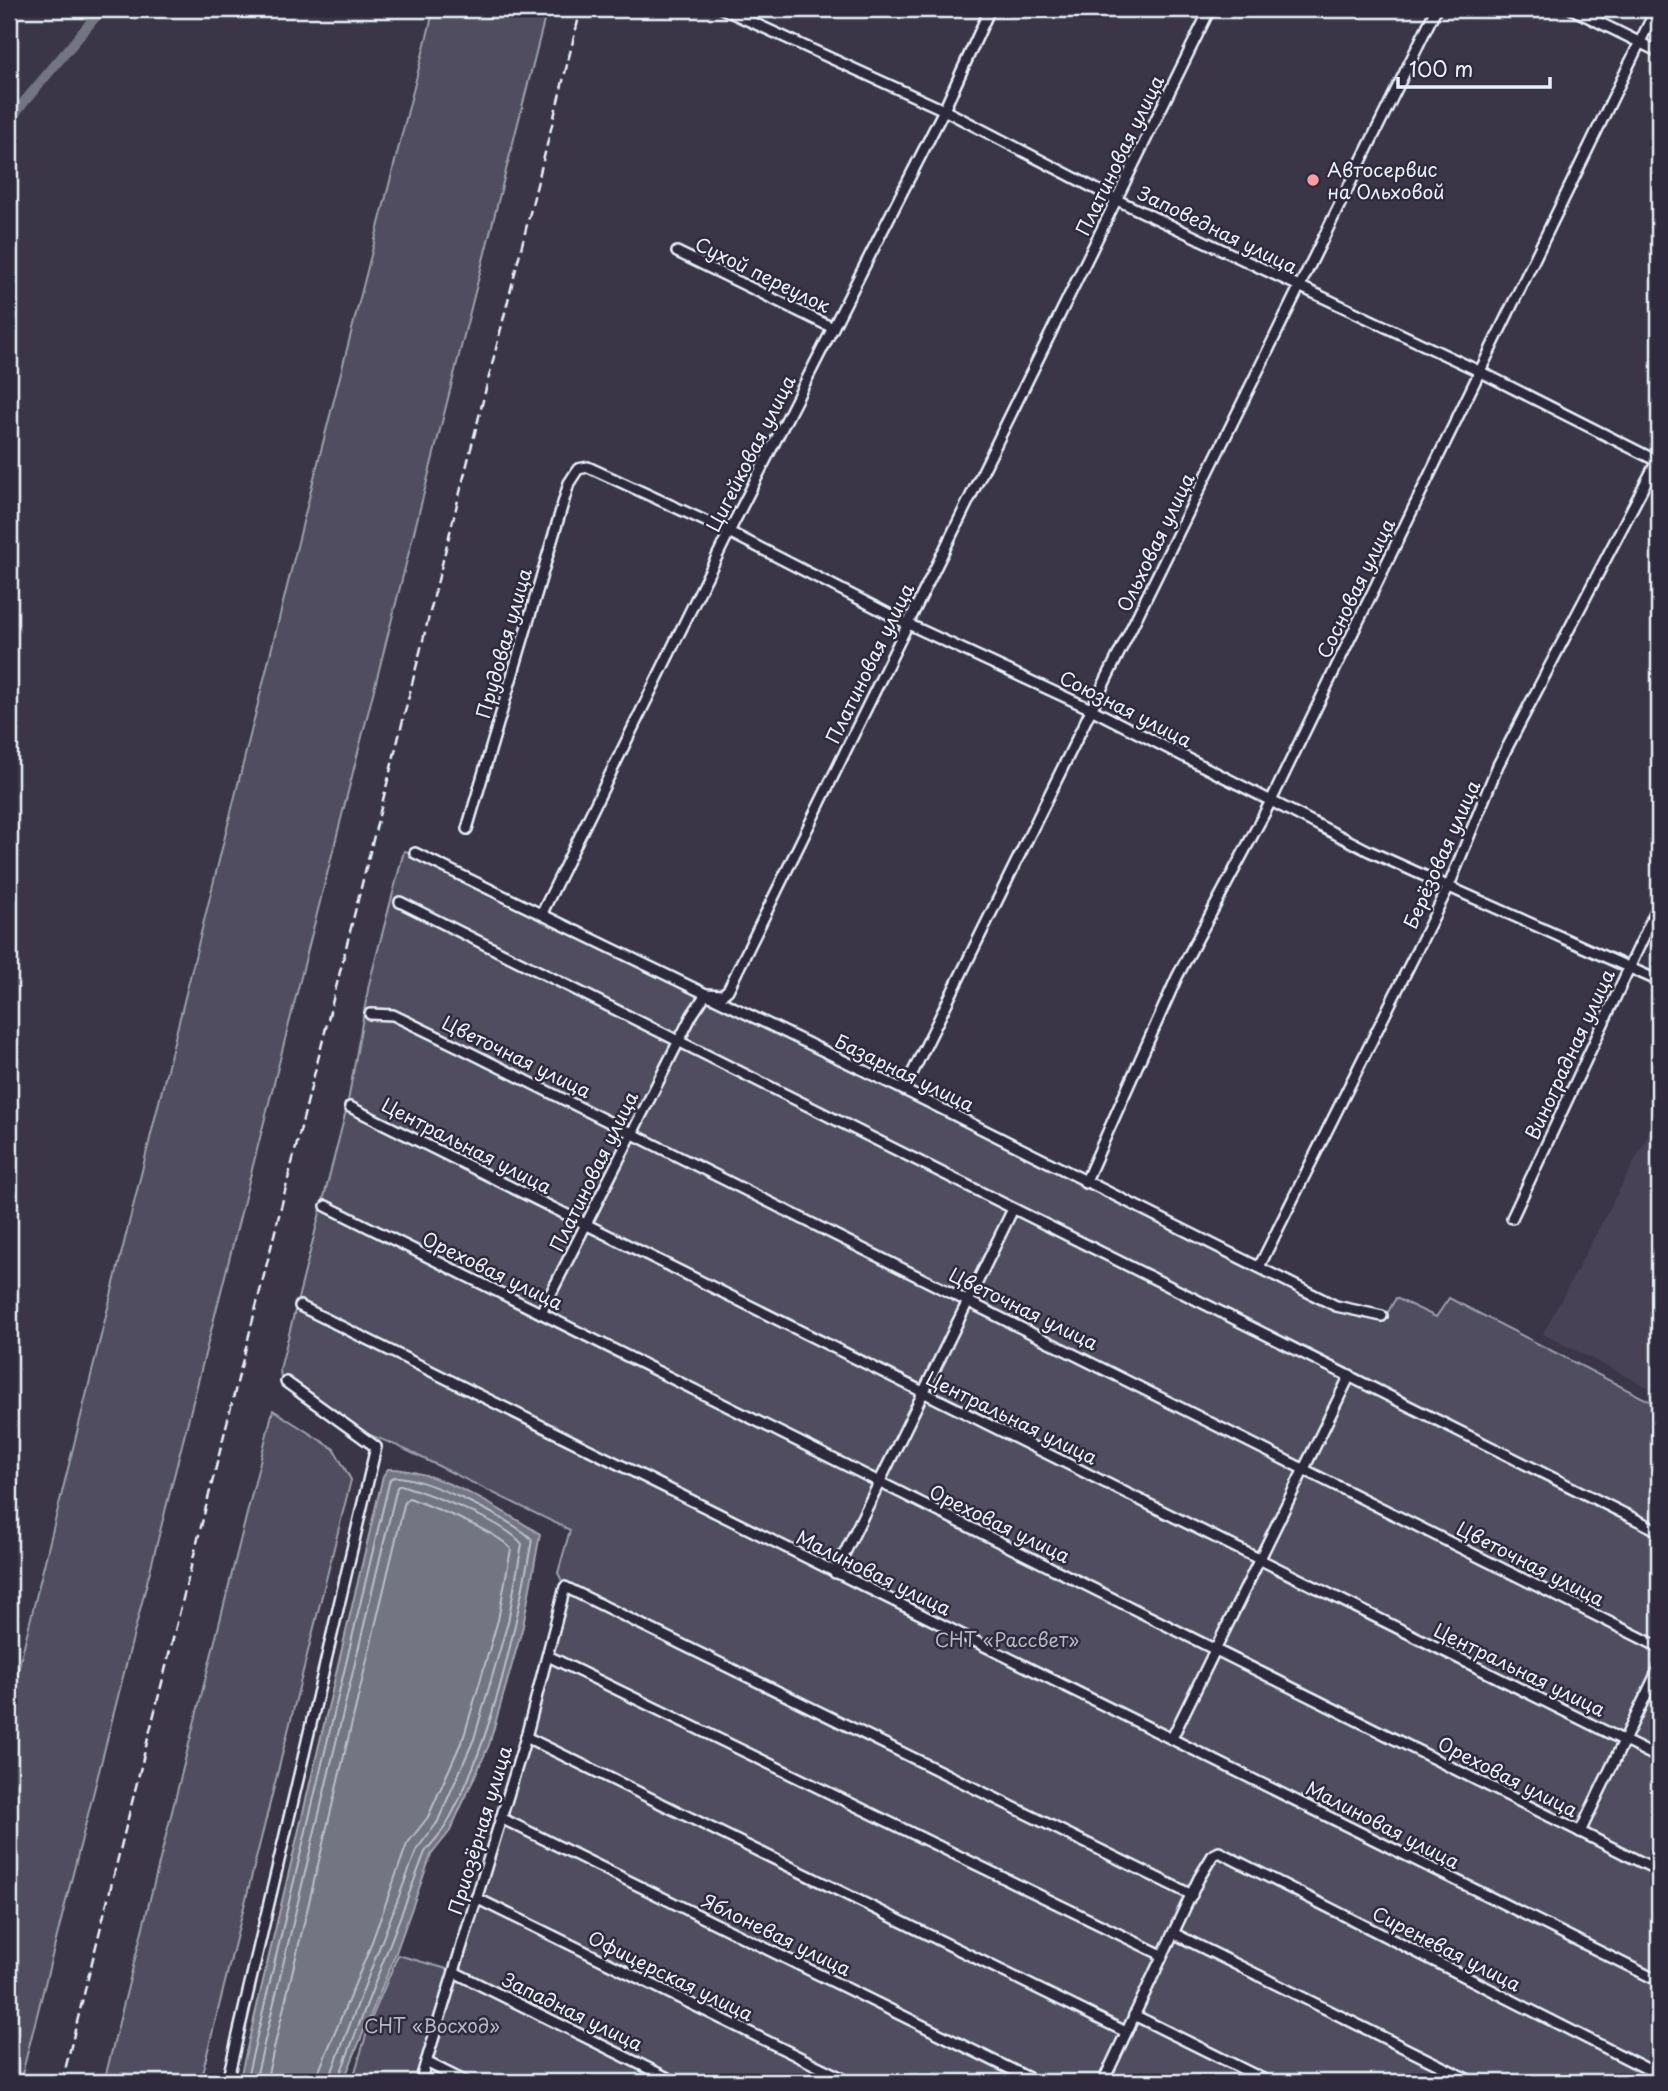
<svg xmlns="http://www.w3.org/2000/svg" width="1668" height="2091" font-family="'Playpen Sans',sans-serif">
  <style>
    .built { fill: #464354 }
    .green { fill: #504e5f; stroke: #9ca0ac; stroke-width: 2 }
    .water { fill: #737482; stroke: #a2a6b1; stroke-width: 2 }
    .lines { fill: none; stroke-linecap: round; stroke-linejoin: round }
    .shore { stroke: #b9bfc9; stroke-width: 2 }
    .canal { stroke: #737482; stroke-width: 10 }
    .minor-casing { stroke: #e8f1f8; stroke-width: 14 }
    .minor { stroke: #2f2a3d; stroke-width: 9 }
    .rail { stroke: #e8f1f8; stroke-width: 2.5; stroke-dasharray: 10 5; stroke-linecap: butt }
    .poi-dot { fill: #ff9aa2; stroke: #2f2a3d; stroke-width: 2.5 }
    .labels { text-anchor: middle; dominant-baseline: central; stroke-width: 5; stroke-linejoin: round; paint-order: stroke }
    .street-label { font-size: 19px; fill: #e8f1f8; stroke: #2f2a3d }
    .poi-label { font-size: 19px; fill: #e8f1f8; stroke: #2f2a3d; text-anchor: start }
    .park-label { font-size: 19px; fill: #b3b8c2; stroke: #2f2a3d }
  </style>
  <rect width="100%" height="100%" fill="#3a3648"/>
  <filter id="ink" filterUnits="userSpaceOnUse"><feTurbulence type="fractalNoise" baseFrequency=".0143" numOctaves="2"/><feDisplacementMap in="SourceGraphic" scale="14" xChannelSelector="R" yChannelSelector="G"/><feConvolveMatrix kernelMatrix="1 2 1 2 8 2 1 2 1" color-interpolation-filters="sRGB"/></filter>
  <g filter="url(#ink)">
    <!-- built -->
    <polygon class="built" points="1659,1115 1659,1393 1543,1334"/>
    <!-- green -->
    <g class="green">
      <polygon points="434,9 547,9 20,2082 9,2082 9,1706 314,478"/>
      <path d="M404,851L415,853L1336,1306L1385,1317L1396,1298L1436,1317L1449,1298L1659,1406V2082H352L370,2022L398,1955L454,1971L565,1587L558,1573L570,1530C515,1504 461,1477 406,1450C365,1430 308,1419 281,1380L280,1369L347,1107L369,984Z"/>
      <polygon points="273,1410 334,1449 351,1480 200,2082 104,2082"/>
    </g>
    <!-- water -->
    <path class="water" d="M388,1469C435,1468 500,1509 540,1534L523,1626L489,1745L450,1831L431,1855L394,1958L343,2082H239L383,1476Z"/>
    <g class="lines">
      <!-- shore -->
      <g class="shore">
        <path d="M246,2082L390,1479C404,1466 520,1523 532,1540C515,1632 492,1744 445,1827C439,1836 431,1844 425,1852L337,2082"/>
        <path d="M255,2082L397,1487L401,1485C429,1494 506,1522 522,1544L508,1622L474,1739L437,1823L417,1849L328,2082"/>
        <path d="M266,2082L405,1501L409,1498C430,1506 500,1533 511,1549L498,1620L464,1736L428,1817L407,1844L369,1950L319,2071L318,2082"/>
      </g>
      <!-- canal -->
      <polyline class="canal" points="9,120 102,9"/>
      <defs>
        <g id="minor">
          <polyline points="723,9 944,110 1117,200 1481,372 1659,462"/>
          <polyline points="1572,9 1659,52"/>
          <polyline points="677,252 833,328"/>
          <polyline points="467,829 569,483 578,469 588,467 729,532 908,624 1091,709 1369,851 1659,981"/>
          <polyline points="415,853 904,1090 1336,1306 1382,1316"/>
          <polyline points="400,902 1659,1531"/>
          <polyline points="542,913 729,532 944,110 990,9"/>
          <polyline points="370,1014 393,1015 459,1047 1659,1647"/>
          <polyline points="904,1090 1436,9"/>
          <polyline points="350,1107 1659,1758"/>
          <polyline points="1085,1183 1177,977 1271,801 1656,9"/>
          <polyline points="326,1206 1659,1871"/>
          <polyline points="1512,1218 1659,904"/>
          <polyline points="1259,1267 1448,888 1498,765 1658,459"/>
          <polyline points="300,1306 1659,1981"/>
          <polyline points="541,1313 692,1015 706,994 722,995 728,990 1210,9"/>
          <polyline points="835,1573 1013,1209"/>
          <polyline points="548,1656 1162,1955"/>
          <polyline points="526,1737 1124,2031"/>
          <polyline points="1172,1738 1350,1375"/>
          <polyline points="501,1818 1037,2082"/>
          <polyline points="1580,1832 1659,1668"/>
          <polyline points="476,1898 850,2082"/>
          <polyline points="1173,1933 1473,2082"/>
          <polyline points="454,1972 676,2082"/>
          <polyline points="1134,2015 1269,2082"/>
          <polyline points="426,2062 466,2082"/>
          <polyline points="227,2082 376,1447 286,1382"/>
          <polyline points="420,2082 526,1737 565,1587 1192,1895"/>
          <polyline points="1103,2082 1199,1878 1213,1855 1219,1852 1659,2075"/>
        </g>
      </defs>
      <!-- minor casing -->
      <use href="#minor" class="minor-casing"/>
      <!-- minor -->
      <use href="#minor" class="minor"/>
      <!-- rail -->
      <polyline class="rail" points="62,2082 581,9"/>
    </g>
  </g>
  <!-- markers -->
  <circle class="poi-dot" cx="1313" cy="180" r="7"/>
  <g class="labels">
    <!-- street labels -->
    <g class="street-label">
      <text transform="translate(1119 155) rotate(-64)">Платиновая улица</text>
      <text transform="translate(1218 229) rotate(26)">Заповедная улица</text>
      <text transform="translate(763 274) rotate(26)">Сухой переулок</text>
      <text transform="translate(750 453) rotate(-63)">Цигейковая улица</text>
      <text transform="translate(1155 542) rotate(-64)">Ольховая улица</text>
      <text transform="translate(1355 588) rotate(-64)">Сосновая улица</text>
      <text transform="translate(503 643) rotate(-74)">Прудовая улица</text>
      <text transform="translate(869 663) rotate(-64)">Платиновая улица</text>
      <text transform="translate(1126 708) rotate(27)">Союзная улица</text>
      <text transform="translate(1441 854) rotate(-66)">Берёзовая улица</text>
      <text transform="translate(1569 1054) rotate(-65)">Виноградная улица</text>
      <text transform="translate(517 1056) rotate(26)">Цветочная улица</text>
      <text transform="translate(905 1072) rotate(26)">Базарная улица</text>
      <text transform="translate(467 1145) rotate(27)">Центральная улица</text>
      <text transform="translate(593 1171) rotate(-64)">Платиновая улица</text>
      <text transform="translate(493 1270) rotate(26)">Ореховая улица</text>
      <text transform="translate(1024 1308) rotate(26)">Цветочная улица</text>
      <text transform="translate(1012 1417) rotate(26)">Центральная улица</text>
      <text transform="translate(1000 1523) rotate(26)">Ореховая улица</text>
      <text transform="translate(1531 1563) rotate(27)">Цветочная улица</text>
      <text transform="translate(874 1572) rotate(26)">Малиновая улица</text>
      <text transform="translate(1520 1669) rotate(26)">Центральная улица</text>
      <text transform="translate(1508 1776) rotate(27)">Ореховая улица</text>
      <text transform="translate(1383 1824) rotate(27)">Малиновая улица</text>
      <text transform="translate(479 1830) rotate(-73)">Приозёрная улица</text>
      <text transform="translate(777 1934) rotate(26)">Яблоневая улица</text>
      <text transform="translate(1447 1948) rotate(27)">Сиреневая улица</text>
      <text transform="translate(671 1975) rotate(26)">Офицерская улица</text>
      <text transform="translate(573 2011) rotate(26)">Западная улица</text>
    </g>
    <!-- poi labels -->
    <g class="poi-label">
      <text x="1327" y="169">Автосервис<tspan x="1327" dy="22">на Ольховой</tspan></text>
    </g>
    <!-- park labels -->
    <g class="park-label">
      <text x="1007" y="1639">СНТ «Рассвет»</text>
      <text x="432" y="2025">СНТ «Восход»</text>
    </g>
  </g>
  <!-- margin -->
  <rect width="1668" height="2091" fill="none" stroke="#2f2a3d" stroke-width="35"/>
  <rect x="18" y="18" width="1633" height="2056" fill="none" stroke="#e8f1f8" stroke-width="2.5" filter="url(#ink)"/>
  <!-- scale -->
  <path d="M1398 77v10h152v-10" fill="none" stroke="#e8f1f8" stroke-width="3.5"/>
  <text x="1409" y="77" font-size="21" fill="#e8f1f8" stroke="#2f2a3d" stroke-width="5" paint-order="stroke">100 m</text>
</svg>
